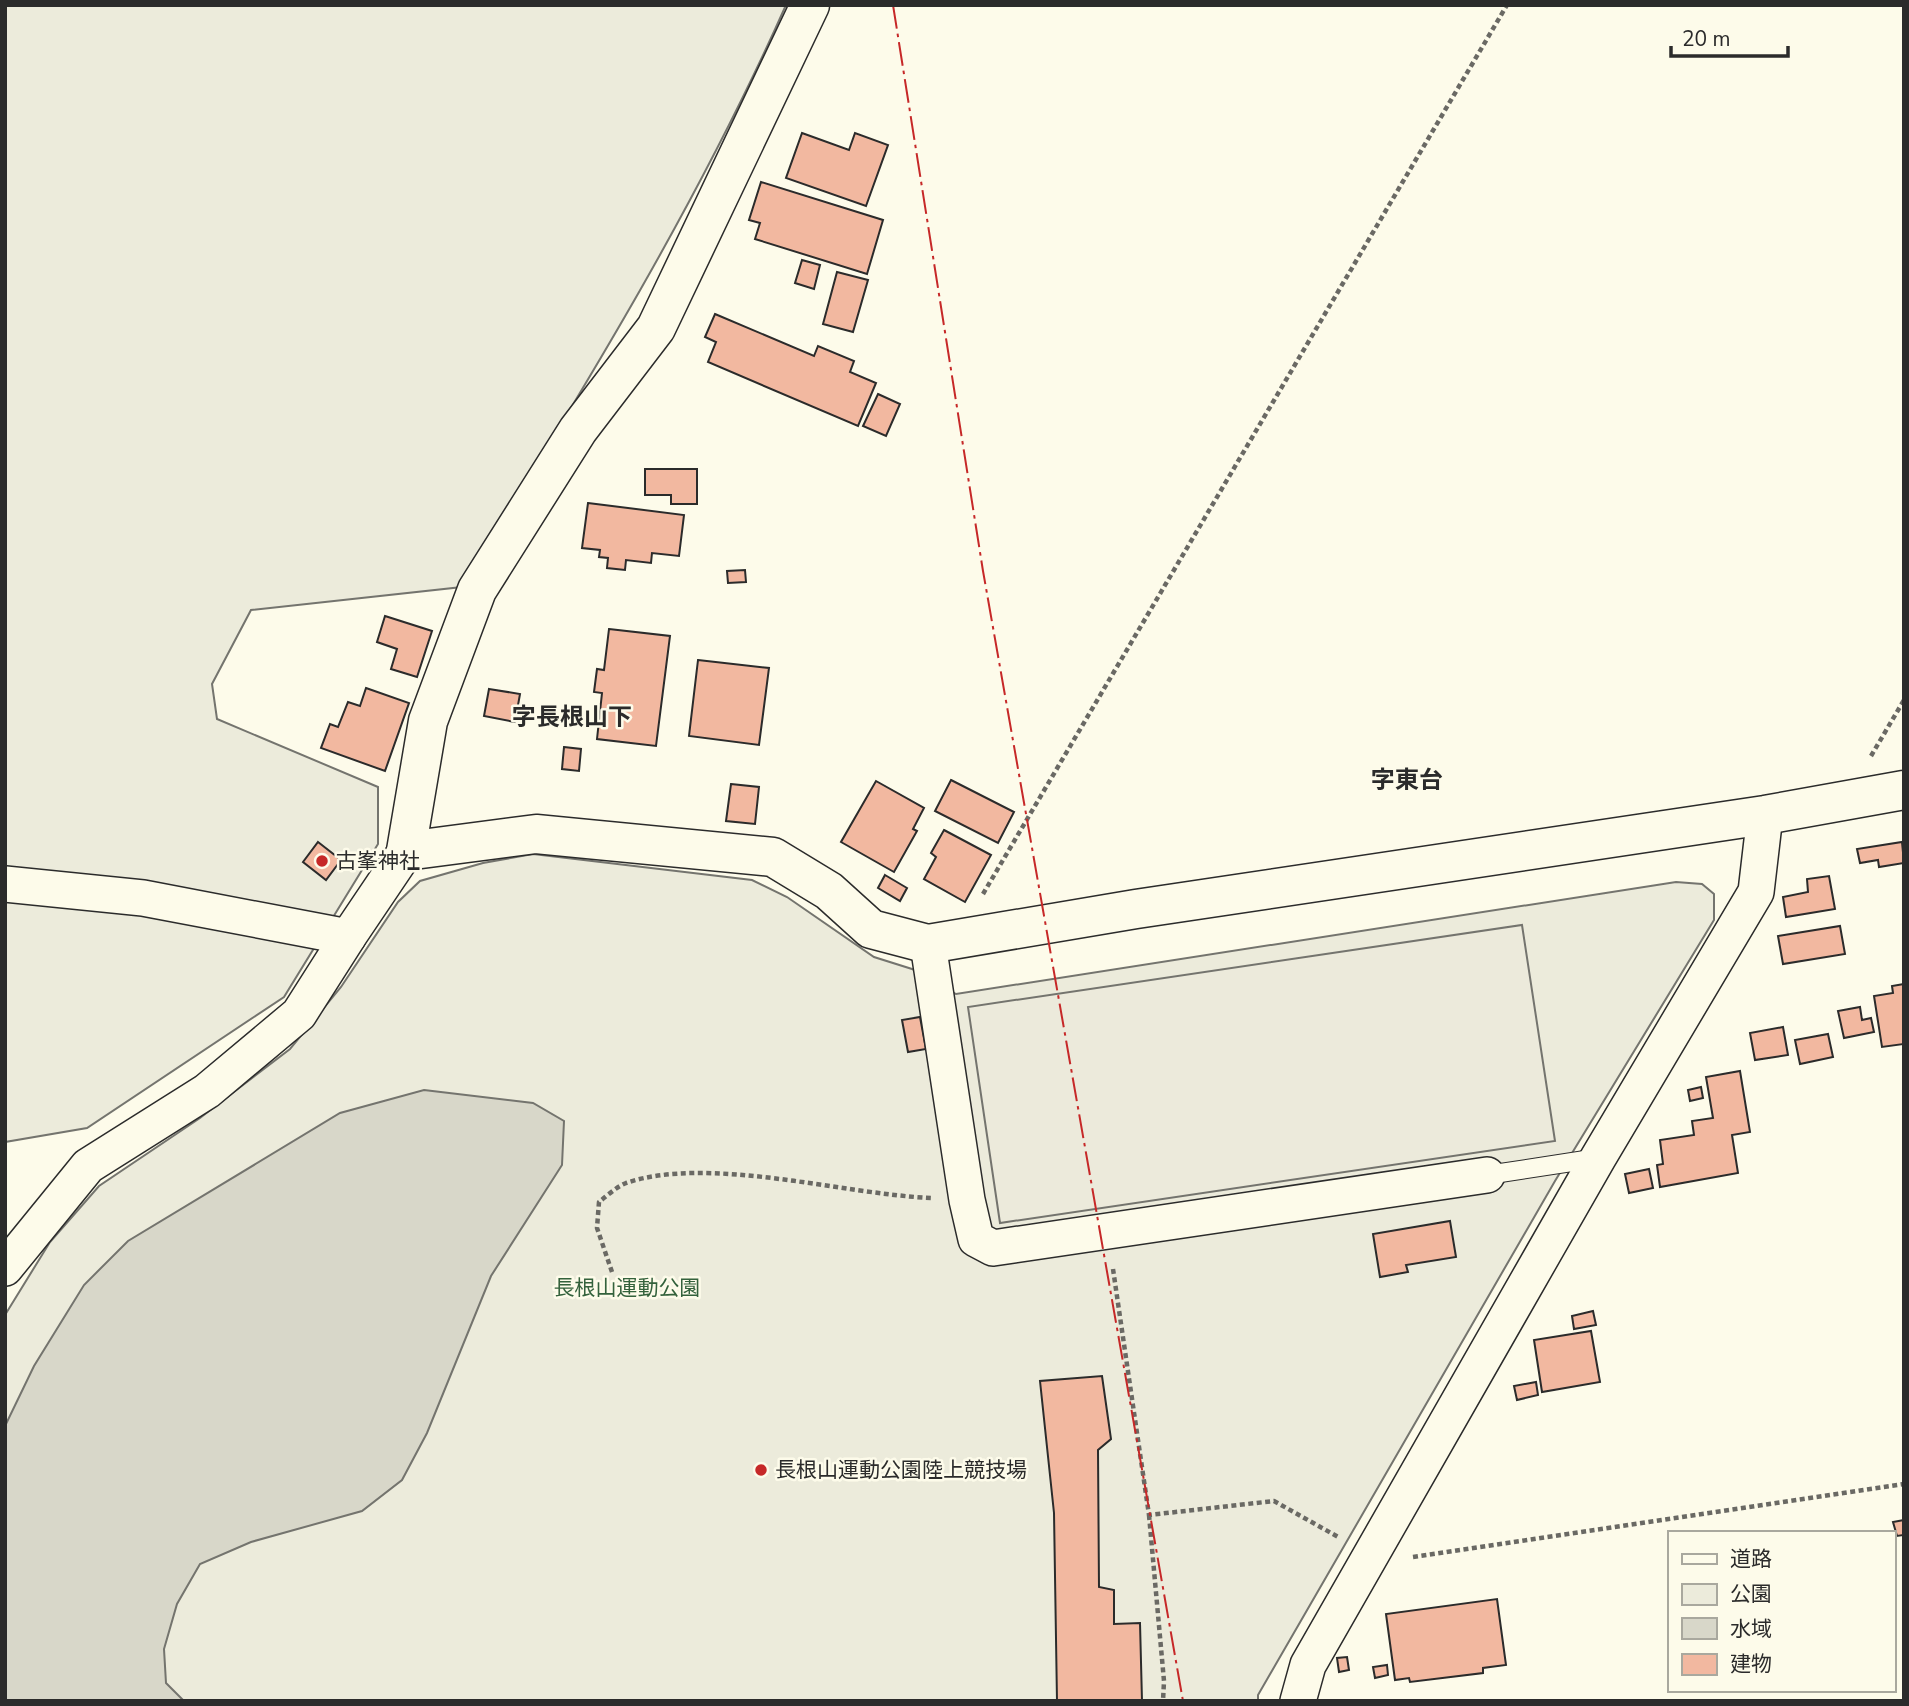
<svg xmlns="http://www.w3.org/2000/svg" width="1909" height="1706" font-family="'Nunito Sans','Noto Sans JP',sans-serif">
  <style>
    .green { fill: #ecebdb; stroke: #74746e; stroke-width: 2 }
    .parking { fill: #eceadb; stroke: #74746e; stroke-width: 2 }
    .water { fill: #d8d7c9; stroke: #74746e; stroke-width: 2 }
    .building { fill: #f2b8a0; stroke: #2b2b2b; stroke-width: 2 }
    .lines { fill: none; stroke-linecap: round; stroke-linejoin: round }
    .lane-casing { stroke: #2b2b2b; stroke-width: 20 }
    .street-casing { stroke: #2b2b2b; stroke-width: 38 }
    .secondary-casing { stroke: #2b2b2b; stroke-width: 41 }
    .path { stroke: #6a6964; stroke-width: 4.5; stroke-dasharray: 5 3.5; stroke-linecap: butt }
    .lane { stroke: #fdfbea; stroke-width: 18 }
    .street { stroke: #fdfbea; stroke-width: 35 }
    .secondary { stroke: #fdfbea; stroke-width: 38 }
    .power { stroke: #c62828; stroke-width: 2; stroke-dasharray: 24 5 3.5 5; stroke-linecap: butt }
    .poi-dot { fill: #c62828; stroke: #fdfbea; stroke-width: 2.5 }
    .labels { text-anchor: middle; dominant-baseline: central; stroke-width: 5; stroke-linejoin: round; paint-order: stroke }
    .poi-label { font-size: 21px; fill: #2b2b2b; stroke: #fdfbea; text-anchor: start }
    .park-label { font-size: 21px; fill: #34623c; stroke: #fdfbea }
    .quarter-label { font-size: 24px; font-weight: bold; fill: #2b2b2b; stroke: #fdfbea }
  </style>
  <rect width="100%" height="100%" fill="#fdfbea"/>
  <!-- green -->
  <g class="green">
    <path d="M5,5H786C696,208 578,398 462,587L251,610L212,684L217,719L378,787V844L284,997L87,1128L5,1142Z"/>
    <polygon points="533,854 752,880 787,897 874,957 912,969 956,994 1676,882 1702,884 1714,894 1714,920 1555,1181 1258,1695 1258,1701 5,1701 5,1315 50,1242 99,1186 200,1118 290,1049 341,987 398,902 420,881 483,863"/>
  </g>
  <!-- parking -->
  <polygon class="parking" points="1522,925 1555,1141 1000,1223 968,1007"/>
  <!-- water -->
  <polygon class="water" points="424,1090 533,1103 564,1121 562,1165 491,1276 427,1433 402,1480 362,1511 251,1542 200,1564 177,1604 164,1649 166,1683 184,1701 5,1701 5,1426 34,1366 84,1285 128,1241 340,1113"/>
  <!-- building -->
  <g class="building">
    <polygon points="802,133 849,150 855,133 888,145 866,206 786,178"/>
    <polygon points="761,182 883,220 867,274 755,239 760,223 749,220"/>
    <polygon points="802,260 820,265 814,289 795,283"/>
    <polygon points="837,272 868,280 853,332 823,324"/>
    <polygon points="715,314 814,356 818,346 854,361 850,372 876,383 858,426 708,362 716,342 705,337"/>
    <polygon points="878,394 900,404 886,436 863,426"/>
    <polygon points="645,469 697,469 697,504 671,504 671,495 645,495"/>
    <polygon points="588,503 684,515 679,556 652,553 651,563 626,560 625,570 607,568 608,558 599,557 600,550 582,548"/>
    <polygon points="745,570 746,582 728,583 727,571"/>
    <polygon points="385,616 432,631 417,677 391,669 397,649 377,642"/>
    <polygon points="609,629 670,636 656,746 597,739 602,693 594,692 597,669 604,670"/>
    <polygon points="698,660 769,668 759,745 689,736"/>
    <polygon points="366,688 409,703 385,771 321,748 330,724 338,727 348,702 360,706"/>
    <polygon points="489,689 520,694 515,722 484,716"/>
    <polygon points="564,747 581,749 579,771 562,769"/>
    <polygon points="951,780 1014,812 998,843 935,811"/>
    <polygon points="876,781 924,808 913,829 917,831 894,872 841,842"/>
    <polygon points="731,784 759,787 755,824 726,821"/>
    <polygon points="944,830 991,855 965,902 924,879 936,857 931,853"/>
    <polygon points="318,842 341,860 326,880 303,862"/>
    <polygon points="1902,842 1904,863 1879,867 1878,860 1860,863 1857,849"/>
    <polygon points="885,875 907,888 900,901 878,888"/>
    <polygon points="1829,876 1835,909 1786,917 1783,897 1808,892 1807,879"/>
    <polygon points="1840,926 1845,954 1783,964 1778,936"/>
    <polygon points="1904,984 1904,1044 1882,1047 1874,996 1893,993 1892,986"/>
    <polygon points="1860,1007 1862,1020 1871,1018 1874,1032 1844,1038 1838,1011"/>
    <polygon points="920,1017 926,1049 908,1052 902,1020"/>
    <polygon points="1783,1027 1788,1055 1755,1060 1750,1033"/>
    <polygon points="1828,1034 1833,1057 1800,1064 1795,1040"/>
    <polygon points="1740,1071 1750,1132 1732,1135 1738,1173 1660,1187 1657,1165 1663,1164 1660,1140 1694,1135 1692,1121 1713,1118 1706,1077"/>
    <polygon points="1701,1087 1703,1098 1690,1101 1688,1090"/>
    <polygon points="1649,1169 1653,1188 1629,1193 1625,1174"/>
    <polygon points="1450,1221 1456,1257 1406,1265 1408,1272 1380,1277 1373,1234"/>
    <polygon points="1593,1311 1596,1325 1574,1329 1572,1316"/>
    <polygon points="1591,1331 1600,1382 1542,1392 1534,1340"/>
    <polygon points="1102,1376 1111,1439 1098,1450 1099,1587 1114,1590 1114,1624 1140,1623 1142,1701 1057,1701 1054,1513 1040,1381"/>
    <polygon points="1536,1382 1538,1395 1517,1400 1514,1386"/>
    <polygon points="1904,1520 1904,1535 1897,1536 1893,1522"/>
    <polygon points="1497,1599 1506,1665 1483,1668 1483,1673 1410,1682 1409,1678 1395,1680 1386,1614"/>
    <polygon points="1347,1657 1349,1670 1339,1672 1337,1658"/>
    <polygon points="1387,1665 1388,1675 1375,1678 1373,1667"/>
  </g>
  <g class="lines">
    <defs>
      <polyline id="lane" points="1487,1175 1598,1158"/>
      <g id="street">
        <polyline points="5,884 143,898 348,937 406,851"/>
        <polyline points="928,944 967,1200 976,1239 993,1248 1487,1175"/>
        <polyline points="5,1268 88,1166 207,1091 299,1014 348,937"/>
        <polyline points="1298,1701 1308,1665 1598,1158 1756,892 1765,815"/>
      </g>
      <polyline id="secondary" points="810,5 656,328 578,430 477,590 428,721 406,851 536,834 773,857 829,891 871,929 928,944 1136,909 1765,815 1904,790"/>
    </defs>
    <!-- lane casing -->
    <use href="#lane" class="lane-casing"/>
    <!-- street casing -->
    <use href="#street" class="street-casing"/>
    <!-- secondary casing -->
    <use href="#secondary" class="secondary-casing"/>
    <!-- path -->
    <g class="path">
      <polyline points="1871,756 1904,700"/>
      <polyline points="983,894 1507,5"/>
      <polyline points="1113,1269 1149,1515 1274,1501 1340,1538"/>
      <path d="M612,1272L597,1228L599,1202C607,1196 616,1187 626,1183C709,1155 841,1194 931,1198"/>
      <polyline points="1149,1515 1164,1681 1163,1701"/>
      <polyline points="1413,1557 1904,1484"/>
    </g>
    <!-- lane -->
    <use href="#lane" class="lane"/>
    <!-- street -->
    <use href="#street" class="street"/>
    <!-- secondary -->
    <use href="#secondary" class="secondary"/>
    <!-- power -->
    <polyline class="power" points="893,5 983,571 1183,1701"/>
  </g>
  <!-- markers -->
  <g class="poi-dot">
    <circle cx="322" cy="861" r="7"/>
    <circle cx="761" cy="1470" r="7"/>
  </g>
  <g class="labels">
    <!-- poi labels -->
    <g class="poi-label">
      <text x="336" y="861">古峯神社</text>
      <text x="775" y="1470">長根山運動公園陸上競技場</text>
    </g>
    <!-- park labels -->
    <g class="park-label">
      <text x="627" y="1288">長根山運動公園</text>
    </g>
    <!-- quarter labels -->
    <g class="quarter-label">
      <text x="572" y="717">字長根山下</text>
      <text x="1407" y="780">字東台</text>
    </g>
  </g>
  <!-- border -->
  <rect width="1909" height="1706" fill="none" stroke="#2b2b2b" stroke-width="14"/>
  <!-- legend -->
  <rect x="1668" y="1531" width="228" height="161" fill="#fdfbea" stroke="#a9a89e" stroke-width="2"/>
  <rect x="1682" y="1554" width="35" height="10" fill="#fdfbea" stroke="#a9a89e" stroke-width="2"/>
  <text x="1730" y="1566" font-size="21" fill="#2b2b2b">道路</text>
  <rect x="1682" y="1584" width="35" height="21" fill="#ecebdb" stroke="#a9a89e" stroke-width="2"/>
  <text x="1730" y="1601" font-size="21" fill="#2b2b2b">公園</text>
  <rect x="1682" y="1618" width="35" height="21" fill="#d8d7c9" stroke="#a9a89e" stroke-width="2"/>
  <text x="1730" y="1636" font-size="21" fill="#2b2b2b">水域</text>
  <rect x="1682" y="1654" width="35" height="21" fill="#f2b8a0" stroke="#a9a89e" stroke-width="2"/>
  <text x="1730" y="1671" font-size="21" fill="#2b2b2b">建物</text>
  <!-- scale -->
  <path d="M1671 46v10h117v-10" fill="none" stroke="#2b2b2b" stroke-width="3.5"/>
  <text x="1682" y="46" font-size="21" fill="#2b2b2b" stroke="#fdfbea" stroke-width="5" paint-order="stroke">20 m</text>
</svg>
